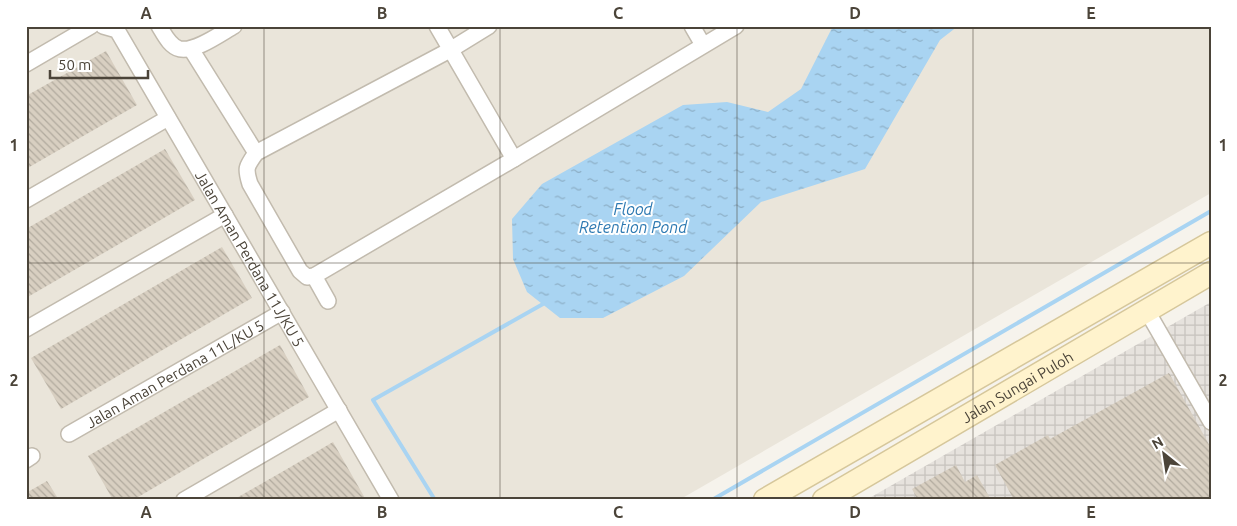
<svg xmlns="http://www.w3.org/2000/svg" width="1237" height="526" font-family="Ubuntu,sans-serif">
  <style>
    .residential { fill: #eae5da }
    .industrial { fill: url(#industrial-grid) }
    .water { fill: url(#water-ripples) }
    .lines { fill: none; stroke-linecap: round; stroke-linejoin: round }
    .stream { stroke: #a9d4f2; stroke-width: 4 }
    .building { fill: url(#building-back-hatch) }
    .street-casing { stroke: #c2bbae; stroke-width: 18 }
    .secondary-casing { stroke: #d6c79b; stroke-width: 25 }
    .street { stroke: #fff; stroke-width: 15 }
    .secondary { stroke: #fff3cd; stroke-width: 22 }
    .grid { fill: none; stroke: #4b4439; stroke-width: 1; stroke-opacity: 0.55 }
    .labels { text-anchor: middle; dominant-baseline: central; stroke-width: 4; stroke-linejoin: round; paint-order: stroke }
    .street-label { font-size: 15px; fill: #4b4439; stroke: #fff }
    .water-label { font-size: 16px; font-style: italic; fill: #2e7ab2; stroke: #fff }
    .neatline { fill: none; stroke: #4b4439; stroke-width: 2 }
    .grid-label { font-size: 16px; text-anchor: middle; font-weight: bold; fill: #4b4439 }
  </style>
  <defs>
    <pattern id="industrial-grid" width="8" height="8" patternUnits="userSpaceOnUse" patternTransform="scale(1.25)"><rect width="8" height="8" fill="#e6e2dd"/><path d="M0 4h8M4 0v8" fill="none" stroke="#c7c3be"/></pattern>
    <pattern id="water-ripples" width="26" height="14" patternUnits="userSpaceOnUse" patternTransform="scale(1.25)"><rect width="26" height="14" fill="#a9d4f2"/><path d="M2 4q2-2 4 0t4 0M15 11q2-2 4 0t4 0" fill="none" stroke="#8caec5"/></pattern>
    <pattern id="building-back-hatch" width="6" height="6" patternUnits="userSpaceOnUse" patternTransform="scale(1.25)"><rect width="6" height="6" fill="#d8cfc1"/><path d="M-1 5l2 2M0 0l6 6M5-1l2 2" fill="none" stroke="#b1aa9e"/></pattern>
  </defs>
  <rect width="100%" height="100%" fill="#f6f3ec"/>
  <!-- residential -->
  <polygon class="residential" points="26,26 1211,26 1211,193 679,500 26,500"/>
  <!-- industrial -->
  <polygon class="industrial" points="1211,302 1211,500 866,500"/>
  <!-- water -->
  <polygon class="water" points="833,26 958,26 940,40 865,169 761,202 684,276 603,318 560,318 527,292 513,259 512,219 542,184 683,105 727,102 768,112 801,89"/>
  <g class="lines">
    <!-- stream -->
    <g class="stream">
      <polyline points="435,500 373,400 543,304"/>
      <polyline points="712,500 1211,211"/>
    </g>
  </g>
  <!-- building -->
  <g class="building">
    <polygon points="106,51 137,105 26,169 26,96"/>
    <polygon points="165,149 195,200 26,298 26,229"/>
    <polygon points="222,247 252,298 61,409 31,358"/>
    <polygon points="280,345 309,397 133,500 113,500 88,456"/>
    <polygon points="1169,373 1211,448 1211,500 1014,500 995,465 1048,435 1050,439"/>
    <polygon points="333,442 366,500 233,500 287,469"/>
    <polygon points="956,465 965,482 977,475 991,500 918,500 912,489"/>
    <polygon points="47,481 59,500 26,500 26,493"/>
  </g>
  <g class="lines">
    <defs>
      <g id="street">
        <path id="s1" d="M103,26L117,30L391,500"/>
        <path d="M159,26C164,34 170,47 180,49C195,52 220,34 234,26"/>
        <polyline points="437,26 514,159"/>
        <path d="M489,26L450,50L256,153C246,167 245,168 250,184L300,271L307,277L314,276L514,159L736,26"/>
        <polyline points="692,26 703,45"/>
        <polyline points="191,49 256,153"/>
        <polyline points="26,64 91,26"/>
        <polyline points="26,200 168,118"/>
        <polyline points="314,276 328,301"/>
        <polyline points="1147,311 1211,422"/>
        <polyline points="26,329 225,215"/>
        <path id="s2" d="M69,434L282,312"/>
        <polyline points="26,460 32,456"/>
        <polyline points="184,500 339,410"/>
      </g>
      <g id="secondary">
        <polyline points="765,500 1211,243"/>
        <path id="s3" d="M824,500L1211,273"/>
      </g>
    </defs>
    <!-- street casing -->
    <use href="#street" class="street-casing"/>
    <!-- secondary casing -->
    <use href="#secondary" class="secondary-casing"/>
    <!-- street -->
    <use href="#street" class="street"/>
    <!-- secondary -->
    <use href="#secondary" class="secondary"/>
  </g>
  <!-- grid -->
  <path class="grid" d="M264,26V500M500,26V500M737,26V500M973,26V500M26,263H1211"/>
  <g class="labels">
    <!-- street labels -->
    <g class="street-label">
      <text stroke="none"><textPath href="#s1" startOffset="279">Jalan Aman Perdana 11J/KU 5</textPath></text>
      <text stroke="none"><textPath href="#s2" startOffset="122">Jalan Aman Perdana 11L/KU 5</textPath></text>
      <text stroke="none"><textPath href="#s3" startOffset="224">Jalan Sungai Puloh</textPath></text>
    </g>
    <!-- water labels -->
    <g class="water-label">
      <text x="633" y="209">Flood<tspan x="633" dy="18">Retention Pond</tspan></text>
    </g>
  </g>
  <!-- border -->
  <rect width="1237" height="526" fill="none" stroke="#ffffff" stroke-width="55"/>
  <!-- north arrow -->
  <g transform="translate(1164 454) rotate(330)" stroke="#ffffff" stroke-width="4" paint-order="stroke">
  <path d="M0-4L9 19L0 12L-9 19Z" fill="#4b4439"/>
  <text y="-8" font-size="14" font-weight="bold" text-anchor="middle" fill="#4b4439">N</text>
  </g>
  <!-- scale -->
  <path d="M50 70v8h98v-8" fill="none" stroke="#4b4439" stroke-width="2.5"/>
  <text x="58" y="70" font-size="15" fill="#4b4439" stroke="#ffffff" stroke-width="4" paint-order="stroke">50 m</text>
  <rect x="28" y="28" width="1182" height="470" class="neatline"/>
  <g class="grid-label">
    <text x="146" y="19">A</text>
    <text x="382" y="19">B</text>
    <text x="618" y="19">C</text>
    <text x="855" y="19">D</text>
    <text x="1091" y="19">E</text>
    <text x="14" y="151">1</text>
    <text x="1223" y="151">1</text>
    <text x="14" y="386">2</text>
    <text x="1223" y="386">2</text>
    <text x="146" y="518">A</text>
    <text x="382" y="518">B</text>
    <text x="618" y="518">C</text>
    <text x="855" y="518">D</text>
    <text x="1091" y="518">E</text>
  </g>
</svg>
